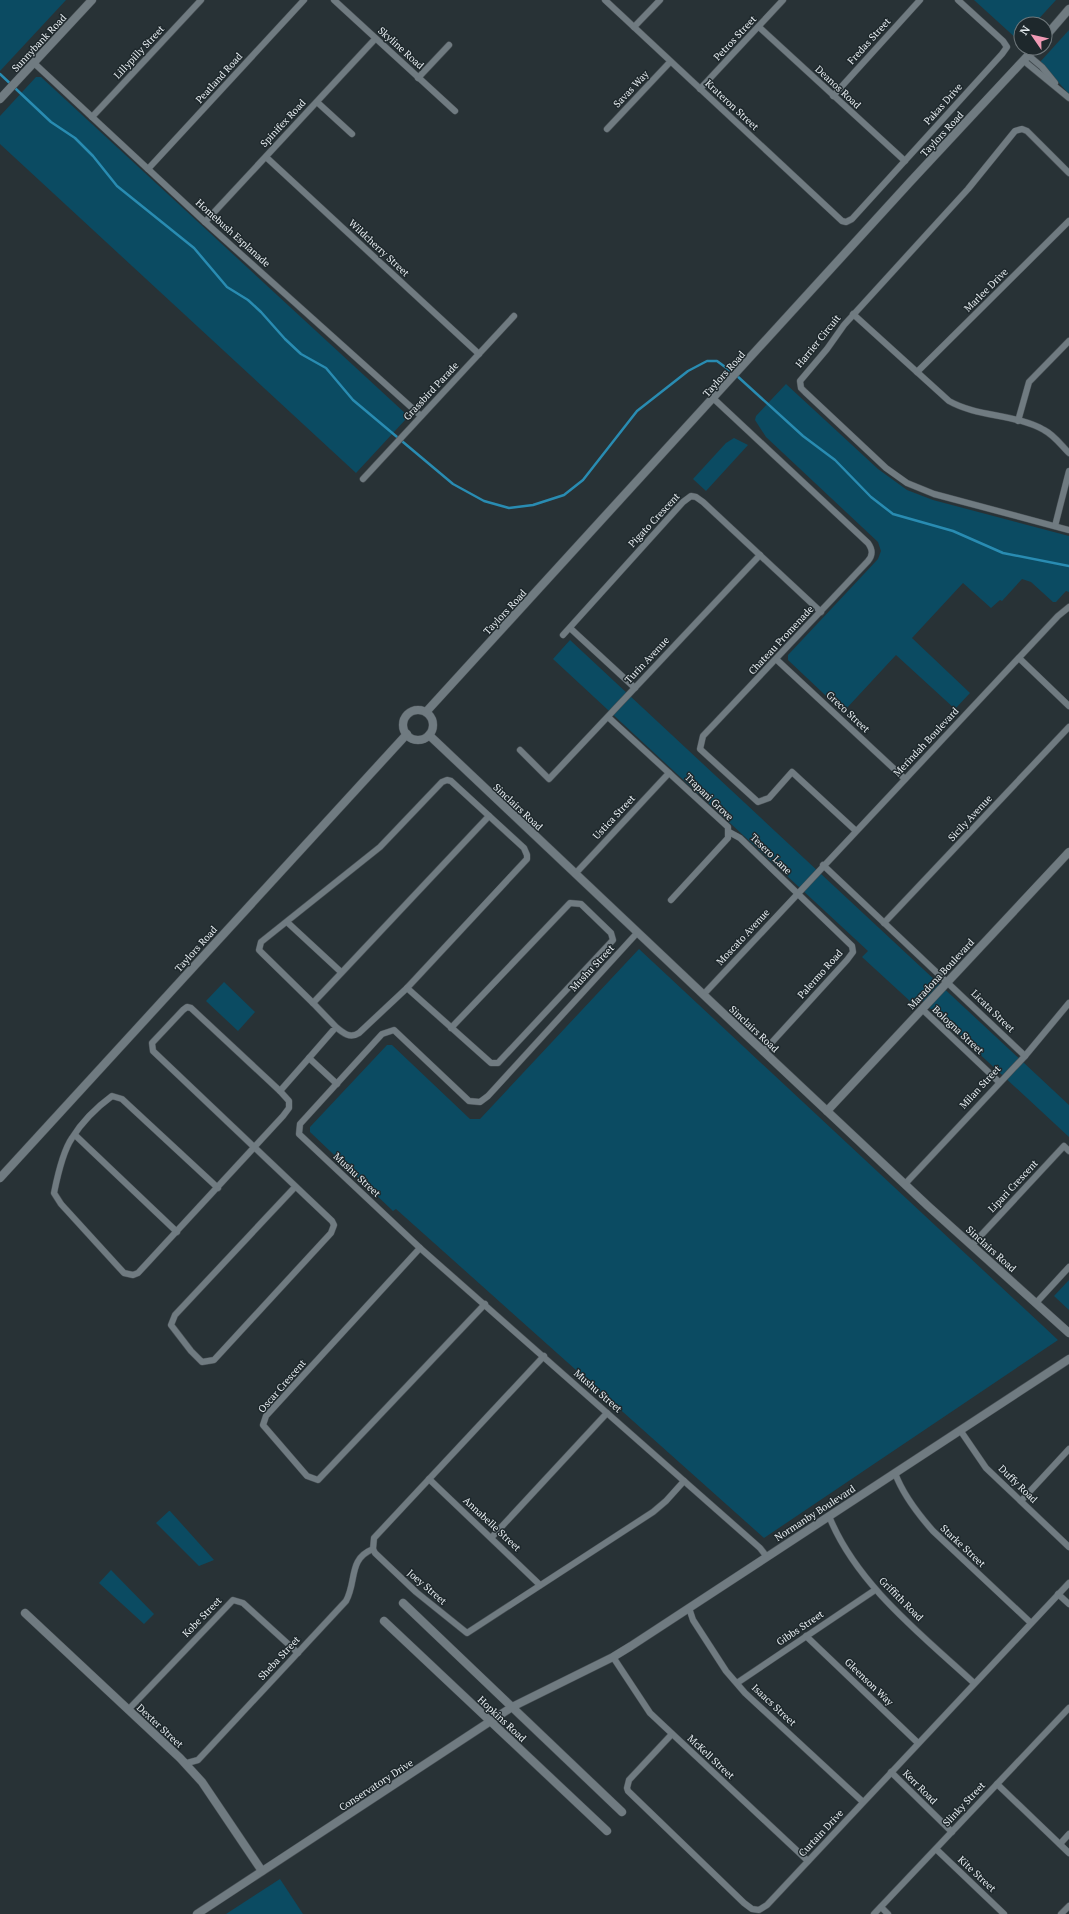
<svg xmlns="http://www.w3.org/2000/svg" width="1069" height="1914" font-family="'PT Serif',serif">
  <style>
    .green { fill: #0b4b62 }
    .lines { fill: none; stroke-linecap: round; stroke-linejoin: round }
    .stream { stroke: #298cb2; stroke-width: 2.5 }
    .minor-casing { stroke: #485055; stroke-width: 7 }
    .tertiary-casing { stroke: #485055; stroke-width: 9 }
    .minor { stroke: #707b81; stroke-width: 6 }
    .tertiary { stroke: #707b81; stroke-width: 8 }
    .labels { text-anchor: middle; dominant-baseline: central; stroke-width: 3; stroke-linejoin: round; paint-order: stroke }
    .street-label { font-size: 10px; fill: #e7edf1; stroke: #1e282c }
  </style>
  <rect width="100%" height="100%" fill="#283236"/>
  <!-- green -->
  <g class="green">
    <polygon points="0,0 66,0 0,71"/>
    <polygon points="974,0 1056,0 1034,24 1021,24 1021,39 1019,41"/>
    <polygon points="1069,30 1069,94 1040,62"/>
    <polygon points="36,77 41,77 406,414 406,419 356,473 0,144 0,116"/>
    <polygon points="786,384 878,469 907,490 933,500 1069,536 1069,592 1066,591 1056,602 1053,602 1031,582 1022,579 1002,601 1000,600 991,608 963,583 912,638 970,693 955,709 896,655 845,710 841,710 788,660 788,655 878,559 881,551 878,542 766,437 755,420 756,416"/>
    <polygon points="734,438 748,445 706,491 693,479 726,443"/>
    <polygon points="570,640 1069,1105 1069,1137 917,996 911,1002 862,957 868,951 553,659"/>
    <polygon points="639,949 1058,1340 764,1538 396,1209 393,1211 310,1132 310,1127 387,1045 392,1045 470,1119 480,1119"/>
    <polygon points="224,982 255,1012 238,1031 206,1001"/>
    <polygon points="1069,1280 1069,1310 1054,1296"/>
    <polygon points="169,1511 170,1511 214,1560 199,1566 156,1523"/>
    <polygon points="111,1570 154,1614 144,1624 99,1583"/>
    <polygon points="280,1879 303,1914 226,1914"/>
  </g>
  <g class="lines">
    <!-- stream -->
    <polyline class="stream" points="0,74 51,122 75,138 93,156 117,186 194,248 227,287 248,300 261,312 285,339 301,354 326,368 353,400 453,484 484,501 509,508 533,505 564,495 583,480 637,411 688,371 707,361 717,361 736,375 803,436 835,460 871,497 893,514 953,531 1003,553 1069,566"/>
    <defs>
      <g id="minor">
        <polyline points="334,0 455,111"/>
        <polyline points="605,0 842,221 846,222 852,219 1002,54 1007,47 1003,41 958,0"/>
        <polyline points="634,27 660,0"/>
        <polyline points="759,27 905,161"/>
        <polyline points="1029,56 1042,67 1055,83"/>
        <polyline points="1024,61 1069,98"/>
        <polyline points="34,63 205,222 421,416"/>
        <polyline points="418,78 449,45"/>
        <polyline points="700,89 783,0"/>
        <polyline points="833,96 920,0"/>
        <polyline points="317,102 352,134"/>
        <polyline points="92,117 201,0"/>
        <polyline points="607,129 670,62"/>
        <polyline points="266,157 479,354"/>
        <polyline points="148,169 304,0"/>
        <polyline points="1069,173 1027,131 1022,129 1015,131 968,189 844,325 827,349 800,381 801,388 805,392 886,468 907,483 934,494 1069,530"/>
        <polyline points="205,222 375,39"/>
        <path d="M853,314L949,401C977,417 1016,414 1044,430C1054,435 1061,445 1069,453"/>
        <polyline points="917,372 1069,221"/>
        <path d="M714,399L868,543C873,550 873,555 868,561L703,736L700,749L758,802L769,798L792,772L856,831"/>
        <polyline points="1018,421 1029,382 1069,341"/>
        <polyline points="363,479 514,316"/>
        <polyline points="1055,526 1069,471"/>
        <polyline points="570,628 635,688"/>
        <polyline points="563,635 683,502 691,496 696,497 703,502 821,612"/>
        <polyline points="1019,658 1069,706"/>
        <polyline points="777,660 905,779"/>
        <polyline points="608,717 728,827 728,838 671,900"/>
        <polyline points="520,750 549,779 760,555"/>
        <polyline points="729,832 740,838 852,946 853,952 847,960 763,1052"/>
        <polyline points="823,865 1025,1056"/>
        <polyline points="575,874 669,773"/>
        <polyline points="287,922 341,972"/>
        <polyline points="884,923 1069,727"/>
        <polyline points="637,933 488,1096 480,1102 469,1101 394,1030 382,1034 300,1124 299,1134 420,1248 760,1548 767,1557"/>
        <polyline points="407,988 491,1063 498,1063 613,940 611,933 581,904 570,903 451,1028"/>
        <polyline points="703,995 1058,616 1069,607"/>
        <polyline points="313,1003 489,816"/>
        <polyline points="922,1009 999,1082"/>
        <path d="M309,1058L336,1027L313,1003L262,953L259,950L261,942L380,847L442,782L447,780L451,781L524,848L527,855V859L407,988L359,1033C350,1039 343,1033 336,1027"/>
        <polyline points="280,1091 191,1008 187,1007 183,1010 152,1043 153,1051 332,1221 334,1225 331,1233 214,1360 202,1362 191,1351 171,1325 175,1315 295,1187"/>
        <polyline points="75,1135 177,1232"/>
        <polyline points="905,1184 1025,1056 1069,1003"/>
        <path d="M218,1188L122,1099L112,1096C97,1107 82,1122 72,1138C63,1151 57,1178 54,1193L61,1204L124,1273L133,1275L138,1273L283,1116L289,1108V1101L280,1091L309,1058L337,1084"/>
        <polyline points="972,1245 1064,1146 1069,1151"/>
        <polyline points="420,1248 266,1416 263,1425 307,1476 318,1480 485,1304"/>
        <polyline points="1036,1303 1069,1267"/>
        <polyline points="544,1356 374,1538 373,1549 375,1553 416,1592 467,1633 653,1512 666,1501 684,1481"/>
        <polyline points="960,1430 986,1468 1069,1547"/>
        <path d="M895,1473C903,1495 918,1514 933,1531L1031,1623"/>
        <polyline points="429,1479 540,1585"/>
        <polyline points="1021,1501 1069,1449"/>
        <path d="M829,1516C856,1584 922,1635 974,1683"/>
        <polyline points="492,1537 607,1413"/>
        <polyline points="1058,1594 1069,1604"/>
        <polyline points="689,1608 693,1620 726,1671 745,1693 863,1802"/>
        <polyline points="806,1636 918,1743"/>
        <polyline points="613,1657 650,1713 808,1861"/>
        <polyline points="737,1683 875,1590"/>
        <polyline points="128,1710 233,1600 243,1603 298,1653"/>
        <polyline points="672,1734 629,1780 627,1788 628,1791 744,1903 752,1909 759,1910 767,1905 1069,1583"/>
        <path d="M182,1760L187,1763L198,1760L346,1601C357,1581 348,1559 373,1549"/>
        <polyline points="891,1772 952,1832"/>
        <polyline points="997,1784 1069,1853"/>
        <polyline points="1060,1844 1069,1834"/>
        <polyline points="936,1849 1004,1914"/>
        <polyline points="881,1907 888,1914"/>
        <polyline points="874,1914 1069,1708"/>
        <polyline points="1061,1914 1069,1906"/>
      </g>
      <g id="tertiary">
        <polyline points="1045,37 1069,9"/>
        <polyline points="0,99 92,0"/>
        <circle cx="418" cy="725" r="15"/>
        <polyline points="426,712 911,181 1035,48"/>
        <polyline points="429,735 744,1033 928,1206 1069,1333"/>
        <polyline points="827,1111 1069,852"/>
        <polyline points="0,1178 407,734"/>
        <polyline points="403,1603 622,1812"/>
        <polyline points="25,1613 180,1758 202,1782 262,1871"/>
        <polyline points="384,1621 607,1831"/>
        <polyline points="197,1914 512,1707 613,1657 631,1646 1069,1359"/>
      </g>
    </defs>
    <!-- minor casing -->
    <use href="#minor" class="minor-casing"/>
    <!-- tertiary casing -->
    <use href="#tertiary" class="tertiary-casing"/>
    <!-- minor -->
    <use href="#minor" class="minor"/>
    <!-- tertiary -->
    <use href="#tertiary" class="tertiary"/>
  </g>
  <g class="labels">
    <!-- street labels -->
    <g class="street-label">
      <text transform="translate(735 38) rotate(-47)">Petros Street</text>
      <text transform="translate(869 41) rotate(-48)">Fredas Street</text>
      <text transform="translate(39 43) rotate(-47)">Sunnybank Road</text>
      <text transform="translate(401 48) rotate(42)">Skyline Road</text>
      <text transform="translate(139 52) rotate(-47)">Lillypilly Street</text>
      <text transform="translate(219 78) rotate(-48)">Peatland Road</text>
      <text transform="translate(838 87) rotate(43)">Deanos Road</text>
      <text transform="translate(631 89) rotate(-47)">Savas Way</text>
      <text transform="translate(943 104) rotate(-48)">Pakas Drive</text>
      <text transform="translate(732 105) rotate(43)">Krateron Street</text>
      <text transform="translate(283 123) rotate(-47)">Spinifex Road</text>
      <text transform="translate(942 134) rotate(-47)">Taylors Road</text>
      <text transform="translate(233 233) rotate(42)">Homebush Esplanade</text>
      <text transform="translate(379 248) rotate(43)">Wildcherry Street</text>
      <text transform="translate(986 290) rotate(-45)">Marlee Drive</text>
      <text transform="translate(818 341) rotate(-51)">Harrier Circuit</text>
      <text transform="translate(724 374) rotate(-48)">Taylors Road</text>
      <text transform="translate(431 391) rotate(-47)">Grassbird Parade</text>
      <text transform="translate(654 520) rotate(-47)">Pigato Crescent</text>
      <text transform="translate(505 612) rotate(-47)">Taylors Road</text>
      <text transform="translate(781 640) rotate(-47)">Chateau Promenade</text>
      <text transform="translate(647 660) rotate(-47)">Turin Avenue</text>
      <text transform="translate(848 712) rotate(43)">Greco Street</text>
      <text transform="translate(926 742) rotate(-47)">Merindah Boulevard</text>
      <text transform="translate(709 797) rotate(44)">Trapani Grove</text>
      <text transform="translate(518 807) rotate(43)">Sinclairs Road</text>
      <text transform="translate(614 817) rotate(-47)">Ustica Street</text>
      <text transform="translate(970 818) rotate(-47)">Sicily Avenue</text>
      <text transform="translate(771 854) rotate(44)">Tesero Lane</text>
      <text transform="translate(743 937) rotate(-47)">Moscato Avenue</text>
      <text transform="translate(196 949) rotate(-48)">Taylors Road</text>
      <text transform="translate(592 968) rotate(-47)">Mushu Street</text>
      <text transform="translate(820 974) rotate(-48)">Palermo Road</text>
      <text transform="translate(941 974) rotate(-47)">Maradona Boulevard</text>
      <text transform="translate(993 1011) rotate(44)">Licata Street</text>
      <text transform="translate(754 1029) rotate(43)">Sinclairs Road</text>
      <text transform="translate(958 1030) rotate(43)">Bologna Street</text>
      <text transform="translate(980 1087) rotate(-47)">Milan Street</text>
      <text transform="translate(357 1175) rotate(43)">Mushu Street</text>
      <text transform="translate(1013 1186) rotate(-47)">Lipari Crescent</text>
      <text transform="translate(991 1249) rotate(42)">Sinclairs Road</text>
      <text transform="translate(282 1386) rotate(-49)">Oscar Crescent</text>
      <text transform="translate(598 1391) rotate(41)">Mushu Street</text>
      <text transform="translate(1018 1484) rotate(44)">Duffy Road</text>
      <text transform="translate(815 1513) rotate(-33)">Normanby Boulevard</text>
      <text transform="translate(492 1524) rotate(43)">Annabelle Street</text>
      <text transform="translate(963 1546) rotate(43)">Starke Street</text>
      <text transform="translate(427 1587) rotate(41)">Joey Street</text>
      <text transform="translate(901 1599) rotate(45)">Griffith Road</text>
      <text transform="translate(202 1617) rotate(-46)">Kobe Street</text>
      <text transform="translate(800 1628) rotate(-34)">Gibbs Street</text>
      <text transform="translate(279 1658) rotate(-47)">Sheba Street</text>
      <text transform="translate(869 1682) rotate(44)">Gleenson Way</text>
      <text transform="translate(774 1705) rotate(43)">Isaacs Street</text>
      <text transform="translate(502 1719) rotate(43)">Hopkins Road</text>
      <text transform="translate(160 1726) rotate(43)">Dexter Street</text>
      <text transform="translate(711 1757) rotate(43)">McKell Street</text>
      <text transform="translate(376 1785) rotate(-33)">Conservatory Drive</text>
      <text transform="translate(920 1787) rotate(45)">Kerr Road</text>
      <text transform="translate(964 1804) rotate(-47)">Slinky Street</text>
      <text transform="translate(821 1833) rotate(-47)">Curtain Drive</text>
      <text transform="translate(977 1874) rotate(43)">Kite Street</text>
    </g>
  </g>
  <!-- north arrow -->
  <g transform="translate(1033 36) rotate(304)"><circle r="19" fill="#1e282c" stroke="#6e777b"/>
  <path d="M0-3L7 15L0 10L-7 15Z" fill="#f09ab5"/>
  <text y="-6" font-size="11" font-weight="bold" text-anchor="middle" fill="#e7edf1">N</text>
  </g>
</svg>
